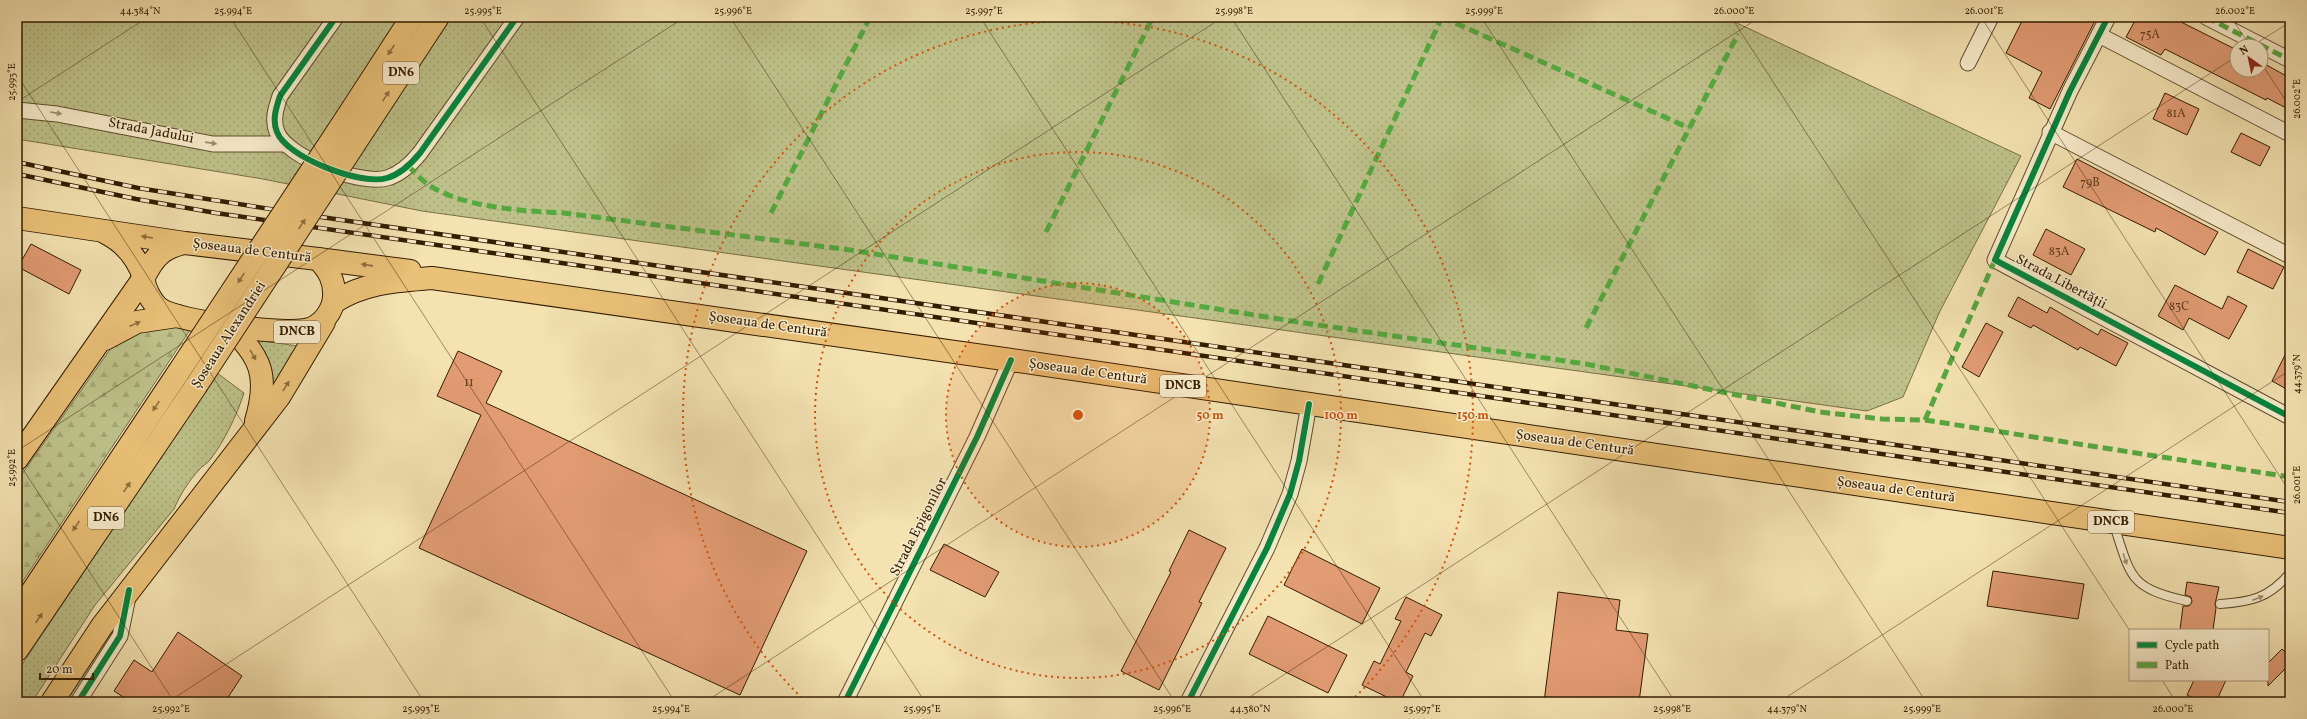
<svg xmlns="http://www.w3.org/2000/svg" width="2307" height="719" font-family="Vollkorn,serif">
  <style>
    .grass { fill: url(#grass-dots); stroke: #786f45 }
    .forest { fill: url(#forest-firs); stroke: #786f45 }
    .building { fill: #e29c74; stroke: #331c00 }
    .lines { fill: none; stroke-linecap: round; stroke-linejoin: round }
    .service-casing { stroke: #634e2c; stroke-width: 10 }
    .minor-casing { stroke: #634e2c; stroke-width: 17 }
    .primary-casing { stroke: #331c00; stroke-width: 24 }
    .trunk-casing { stroke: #331c00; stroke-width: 24 }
    .service { stroke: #f8eccc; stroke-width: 8 }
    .minor { stroke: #f8eccc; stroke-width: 15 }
    .primary { stroke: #eac178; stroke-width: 22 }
    .trunk { stroke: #eac178; stroke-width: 22 }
    .rail-casing { stroke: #331c00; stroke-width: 4.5 }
    .rail { stroke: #f8eccc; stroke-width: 3; stroke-dasharray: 9; stroke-linecap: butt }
    .primary-bridge-casing { stroke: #331c00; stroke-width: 24; stroke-linecap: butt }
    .primary-bridge { stroke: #eac178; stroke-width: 22 }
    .quiet { stroke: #54a940; stroke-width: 5; stroke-dasharray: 10 5; stroke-linecap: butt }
    .cycleway-casing { stroke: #f8eccc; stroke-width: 8 }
    .cycleway { stroke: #00873e; stroke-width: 6 }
    .oneway { fill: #8e6e3c }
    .oneway2 { fill: #9f8e70 }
    .ticks { fill: none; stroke: #331c00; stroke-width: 1; stroke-opacity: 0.45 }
    .ring { fill: none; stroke: #d6530b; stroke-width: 2; stroke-dasharray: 2 4 }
    .labels { text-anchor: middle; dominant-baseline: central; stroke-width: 3; stroke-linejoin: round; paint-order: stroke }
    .number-label { font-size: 12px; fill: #5f3c1d }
    .shield { fill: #f8eccc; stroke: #6e5a3d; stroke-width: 1 }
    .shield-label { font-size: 13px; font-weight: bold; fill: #331c00 }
    .street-label { font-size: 14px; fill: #331c00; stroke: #f8eccc }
    .centre { fill: #d6530b; stroke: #f8eccc; stroke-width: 2 }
    .ring-label { font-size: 12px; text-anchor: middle; font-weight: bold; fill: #d6530b; stroke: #f8eccc; stroke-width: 3; stroke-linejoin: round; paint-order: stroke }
    .neatline { fill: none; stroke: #331c00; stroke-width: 1.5 }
    .ticks-label { font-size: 10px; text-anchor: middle; fill: #331c00 }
  </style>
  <defs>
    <pattern id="grass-dots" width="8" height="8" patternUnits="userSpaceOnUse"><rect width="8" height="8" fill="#bec28a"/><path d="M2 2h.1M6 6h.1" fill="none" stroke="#a4a675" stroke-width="1.8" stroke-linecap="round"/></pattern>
    <pattern id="forest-firs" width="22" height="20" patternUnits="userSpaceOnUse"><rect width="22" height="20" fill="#bec28a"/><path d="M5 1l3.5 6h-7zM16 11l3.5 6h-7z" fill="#a4a675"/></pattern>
  </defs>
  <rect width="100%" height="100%" fill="#f4e2b1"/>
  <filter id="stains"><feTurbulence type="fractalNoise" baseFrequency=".005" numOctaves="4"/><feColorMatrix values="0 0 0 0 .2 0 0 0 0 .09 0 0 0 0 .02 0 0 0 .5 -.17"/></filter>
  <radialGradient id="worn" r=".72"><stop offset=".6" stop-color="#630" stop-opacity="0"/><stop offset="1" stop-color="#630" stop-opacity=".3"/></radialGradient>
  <!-- grass -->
  <g class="grass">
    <polygon points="17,17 1724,17 2021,156 1939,313 1903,397 1867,411 422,211 263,179 17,139"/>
    <polygon points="256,340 298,346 273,393 269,360"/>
    <path d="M217,373L244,393C236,417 225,440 210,460C207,464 202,466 199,470C188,482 180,495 174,509L95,605L32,702H17V672Z"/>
    <polygon points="118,622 119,623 71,702 65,702"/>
  </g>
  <!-- forest -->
  <polygon class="forest" points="170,325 190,330 17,590 17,481 116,341 130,335"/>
  <!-- building -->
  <g class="building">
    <polygon points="2024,17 2097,17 2050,109 2029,98 2042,72 2006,53"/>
    <polygon points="2137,17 2171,17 2237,50 2237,70 2261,70 2261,62 2290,78 2290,110 2267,98 2266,100 2165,49 2161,55 2126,37"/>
    <polygon points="2165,93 2199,109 2187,135 2153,119"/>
    <polygon points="2241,133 2270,147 2260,166 2231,152"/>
    <polygon points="2077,159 2218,232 2205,255 2156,228 2155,232 2063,187"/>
    <polygon points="2046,229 2085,249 2071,275 2033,255"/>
    <polygon points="31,244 81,270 69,294 18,267"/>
    <polygon points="2248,249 2284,267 2273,289 2237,272"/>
    <polygon points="2175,285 2222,309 2228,296 2247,306 2229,339 2189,318 2183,330 2158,316"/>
    <polygon points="2018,297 2047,313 2050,307 2098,335 2101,329 2128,343 2116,366 2080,347 2078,350 2033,325 2031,328 2008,316"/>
    <polygon points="1986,323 2003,332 1979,377 1962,367"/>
    <polygon points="2290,345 2290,391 2272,381"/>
    <polygon points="458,351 502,371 486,403 807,551 740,695 419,548 481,415 437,396"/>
    <polygon points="1189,530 1226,548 1199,602 1202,603 1159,690 1121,671 1171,572 1169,571"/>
    <polygon points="944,544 999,572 985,597 930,570"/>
    <polygon points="1302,549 1380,588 1362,624 1284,585"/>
    <polygon points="1993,571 2084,584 2078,619 1987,606"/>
    <polygon points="2187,582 2219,587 2215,604 2216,608 2213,630 2180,630 2183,606 2189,606 2192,602 2191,597 2185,595"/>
    <polygon points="1558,592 1620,600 1616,630 1648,634 1639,702 1544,702"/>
    <polygon points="1406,597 1442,615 1431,636 1425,633 1406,672 1413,676 1400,702 1397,702 1362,685 1374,661 1380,664 1401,621 1395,619"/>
    <polygon points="1268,616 1347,655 1328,693 1249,654"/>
    <polygon points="178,632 242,676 225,702 131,702 114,691 134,660 152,672"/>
    <polygon points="2282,649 2290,657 2290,664 2268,686 2268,663"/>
    <polygon points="2194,680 2226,680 2216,702 2201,702 2187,695"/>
  </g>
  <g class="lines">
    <defs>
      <g id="service">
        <path d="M2114,525C2131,577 2129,588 2187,601"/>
        <path d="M2220,604C2251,602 2269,598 2290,573"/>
      </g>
      <g id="minor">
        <path d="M336,17L280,96C276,108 272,120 277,132C286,157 361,186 387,178C401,174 411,164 420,153L517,17"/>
        <polyline points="2108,17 2070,91 1995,260 2290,417"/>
        <polyline points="2206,17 2290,60"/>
        <polyline points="2099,35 2290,134"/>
        <polyline points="1968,63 1991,17"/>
        <polyline points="17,110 57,114 213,144 285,144"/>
        <polyline points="2050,132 2290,256"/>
        <polyline points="78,702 120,636 129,592"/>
        <polyline points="845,702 977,437 1011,360"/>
        <polyline points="1188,702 1267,548 1290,494 1299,461 1309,404"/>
      </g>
      <g id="primary">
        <polyline points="347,117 412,17"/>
        <polyline points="365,128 438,17"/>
        <path d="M17,218L185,243L318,259C329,270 335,281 334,297C333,311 323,324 310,329C289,336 178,322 160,309C152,303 143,287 144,277C154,257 163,247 185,243"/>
        <path d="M106,233C124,242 137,258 144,277"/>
        <polyline points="318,259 410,271"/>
        <path d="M334,302C365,282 397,281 432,278L1011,360L2290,548"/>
      </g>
      <g id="trunk">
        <path d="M228,325C262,357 269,377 256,421"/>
        <polyline points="105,339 137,322 177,316"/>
        <polyline points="17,459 143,279"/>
        <polyline points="17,614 178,373"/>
        <polyline points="17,650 196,386"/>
        <polyline points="52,702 102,626 279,397 324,322"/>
      </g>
    </defs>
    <!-- service casing -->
    <use href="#service" class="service-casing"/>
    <!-- minor casing -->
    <use href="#minor" class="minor-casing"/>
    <!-- primary casing -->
    <use href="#primary" class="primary-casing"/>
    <!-- trunk casing -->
    <use href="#trunk" class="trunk-casing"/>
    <!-- service -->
    <use href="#service" class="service"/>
    <!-- minor -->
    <use href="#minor" class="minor"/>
    <!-- primary -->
    <use href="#primary" class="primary"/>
    <!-- trunk -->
    <use href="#trunk" class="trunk"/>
    <defs>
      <g id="rail">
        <polyline points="17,162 138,188 314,216 2290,502"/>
        <polyline points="17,174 136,199 216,213 2290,513"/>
      </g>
    </defs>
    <!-- rail casing -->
    <use href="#rail" class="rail-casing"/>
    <!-- rail -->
    <use href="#rail" class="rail"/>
    <defs>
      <g id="primary-bridge">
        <polyline points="178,373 347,117"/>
        <polyline points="196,386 365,128"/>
      </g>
    </defs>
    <!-- primary-bridge casing -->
    <use href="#primary-bridge" class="primary-bridge-casing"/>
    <!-- primary-bridge -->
    <use href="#primary-bridge" class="primary-bridge"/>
    <!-- quiet -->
    <g class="quiet">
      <polyline points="1442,17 1689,128"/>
      <polyline points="2206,17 2290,60"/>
      <path d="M408,166C416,173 423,182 432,187C468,208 522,211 564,213L850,250L1298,322L1586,364L1820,412L1882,419L1925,420L2290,477"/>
      <polyline points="771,213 870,17"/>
      <polyline points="1046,232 1153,17"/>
      <polyline points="1318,284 1442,17"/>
      <polyline points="1586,328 1738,34"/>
      <polyline points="1925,420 1995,260"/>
    </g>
    <defs>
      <g id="cycleway">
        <path d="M336,17L280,96C276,108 272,120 277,132C286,157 361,186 387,178C401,174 411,164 420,153L517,17"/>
        <polyline points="2108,17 2070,91 1995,260 2290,417"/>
        <polyline points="78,702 120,636 129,590"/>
        <polyline points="845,702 977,437 1011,360"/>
        <polyline points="1188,702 1267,548 1290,494 1299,461 1309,404"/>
      </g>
    </defs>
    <!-- cycleway casing -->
    <use href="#cycleway" class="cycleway-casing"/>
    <!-- cycleway -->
    <use href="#cycleway" class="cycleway"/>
  </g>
  <!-- one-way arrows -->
  <defs><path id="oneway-solid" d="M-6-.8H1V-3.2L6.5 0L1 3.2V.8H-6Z"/></defs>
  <g class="oneway">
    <use href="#oneway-solid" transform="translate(391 50) rotate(123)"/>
    <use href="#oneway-solid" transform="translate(386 96) rotate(-57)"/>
    <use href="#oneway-solid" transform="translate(302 224) rotate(-57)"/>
    <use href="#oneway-solid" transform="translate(147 237) rotate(-171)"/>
    <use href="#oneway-solid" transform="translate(367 265) rotate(-172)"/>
    <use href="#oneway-solid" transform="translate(241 278) rotate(123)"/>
    <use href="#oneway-solid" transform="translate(135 324) rotate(-22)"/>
    <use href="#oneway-solid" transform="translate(253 355) rotate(60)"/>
    <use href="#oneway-solid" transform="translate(286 386) rotate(-58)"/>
    <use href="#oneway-solid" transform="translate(156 406) rotate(124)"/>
    <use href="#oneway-solid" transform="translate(127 487) rotate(-56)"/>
    <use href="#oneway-solid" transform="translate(76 526) rotate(124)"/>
    <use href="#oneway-solid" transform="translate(39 618) rotate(-56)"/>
  </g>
  <g class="oneway2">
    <use href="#oneway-solid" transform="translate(56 113) rotate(9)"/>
    <use href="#oneway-solid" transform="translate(211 143) rotate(8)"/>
    <use href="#oneway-solid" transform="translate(2125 559) rotate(72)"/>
    <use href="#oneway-solid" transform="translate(2258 598) rotate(-21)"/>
  </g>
  <!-- ticks -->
  <path class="ticks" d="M230,17L675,702M480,17L925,702M730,17L1175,702M980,17L1425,702M1231,17L1675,702M1481,17L1926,702M1731,17L2130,631M1981,17L2290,492M2231,17L2250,46M2252,46L2290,22M2261,63L2290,107M17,75L424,702M17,102L148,17M17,451L685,17M17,460L174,702M2162,680L2176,702M168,702L1223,17M705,702L1760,17M1242,702L2237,56M1779,702L2290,370"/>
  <!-- distance rings -->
  <circle cx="1078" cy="415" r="132" fill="#d6530b" fill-opacity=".12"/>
  <g class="ring">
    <circle cx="1078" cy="415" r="132"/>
    <circle cx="1078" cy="415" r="263"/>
    <path d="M806 702A395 395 0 1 1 1350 702"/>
  </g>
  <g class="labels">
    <!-- number labels -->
    <g class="number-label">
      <text x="2150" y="35">75A</text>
      <text x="2176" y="114">81A</text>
      <text x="2090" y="183">79B</text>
      <text x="2059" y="252">83A</text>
      <text x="2179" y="307">83C</text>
      <text x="469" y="383">11</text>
    </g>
    <!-- shield labels -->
    <g class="shield">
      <rect x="383" y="62" width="36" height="22" rx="3"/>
      <rect x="274" y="321" width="46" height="22" rx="3"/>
      <rect x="1160" y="375" width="46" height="22" rx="3"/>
      <rect x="88" y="507" width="36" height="22" rx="3"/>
      <rect x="2088" y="511" width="46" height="22" rx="3"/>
    </g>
    <g class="shield-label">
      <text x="401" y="73">DN6</text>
      <text x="297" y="332">DNCB</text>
      <text x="1183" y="386">DNCB</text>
      <text x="106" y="518">DN6</text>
      <text x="2111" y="522">DNCB</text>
    </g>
    <!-- street labels -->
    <g class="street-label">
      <text transform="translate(151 131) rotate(11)">Strada Jadului</text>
      <text transform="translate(252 251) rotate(7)">Șoseaua de Centură</text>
      <text transform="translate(2061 282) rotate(28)">Strada Libertății</text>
      <text transform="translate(768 325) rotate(8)">Șoseaua de Centură</text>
      <text transform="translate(229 335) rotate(-57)">Șoseaua Alexandriei</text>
      <text transform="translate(1088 372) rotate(8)">Șoseaua de Centură</text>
      <text transform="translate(1575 443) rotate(8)">Șoseaua de Centură</text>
      <text transform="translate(1896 490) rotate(8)">Șoseaua de Centură</text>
      <text transform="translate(919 527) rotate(-63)">Strada Epigonilor</text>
    </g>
  </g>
  <circle cx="1078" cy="415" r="6" class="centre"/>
  <g class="ring-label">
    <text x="1210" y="419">50 m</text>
    <text x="1341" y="419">100 m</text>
    <text x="1473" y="419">150 m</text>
  </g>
  <!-- margin -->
  <rect width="2307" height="719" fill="none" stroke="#f4e2b1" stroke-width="44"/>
  <!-- legend -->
  <rect x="2129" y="629" width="140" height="52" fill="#f8eccc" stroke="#a9997a"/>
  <rect x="2137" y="642" width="20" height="6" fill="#00873e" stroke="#a9997a"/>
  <text x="2165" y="649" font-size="12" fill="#331c00">Cycle path</text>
  <rect x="2137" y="662" width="20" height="6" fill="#54a940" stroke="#a9997a"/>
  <text x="2165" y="669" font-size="12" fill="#331c00">Path</text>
  <!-- north arrow -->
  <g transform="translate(2249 58) rotate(327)"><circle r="19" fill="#f8eccc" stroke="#a9997a"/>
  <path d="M0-3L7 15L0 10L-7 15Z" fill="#8f2418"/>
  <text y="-6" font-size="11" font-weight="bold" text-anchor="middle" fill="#331c00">N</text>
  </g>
  <!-- scale -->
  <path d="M40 673v6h53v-6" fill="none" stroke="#331c00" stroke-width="2"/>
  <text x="46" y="673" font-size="12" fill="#331c00" stroke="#f8eccc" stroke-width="3" paint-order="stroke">20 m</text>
  <rect x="22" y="22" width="2263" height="675" class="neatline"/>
  <g class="ticks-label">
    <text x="140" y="14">44.384°N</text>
    <text x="233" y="14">25.994°E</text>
    <text x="483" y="14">25.995°E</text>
    <text x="733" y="14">25.996°E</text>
    <text x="984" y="14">25.997°E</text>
    <text x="1234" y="14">25.998°E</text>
    <text x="1484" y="14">25.999°E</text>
    <text x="1734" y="14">26.000°E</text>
    <text x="1984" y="14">26.001°E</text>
    <text x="2235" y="14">26.002°E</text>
    <text transform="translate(11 82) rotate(-90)" y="4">25.993°E</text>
    <text transform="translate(2296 99) rotate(-90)" y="4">26.002°E</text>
    <text transform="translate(2296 374) rotate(-90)" y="4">44.379°N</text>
    <text transform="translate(11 468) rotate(-90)" y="4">25.992°E</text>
    <text transform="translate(2296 485) rotate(-90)" y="4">26.001°E</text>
    <text x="171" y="712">25.992°E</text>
    <text x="421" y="712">25.993°E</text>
    <text x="671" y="712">25.994°E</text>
    <text x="922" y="712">25.995°E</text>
    <text x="1172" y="712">25.996°E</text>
    <text x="1250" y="712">44.380°N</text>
    <text x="1422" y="712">25.997°E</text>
    <text x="1672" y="712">25.998°E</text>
    <text x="1787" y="712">44.379°N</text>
    <text x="1922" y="712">25.999°E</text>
    <text x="2173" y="712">26.000°E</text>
  </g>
  <rect width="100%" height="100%" filter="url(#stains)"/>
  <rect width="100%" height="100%" fill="url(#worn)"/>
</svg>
